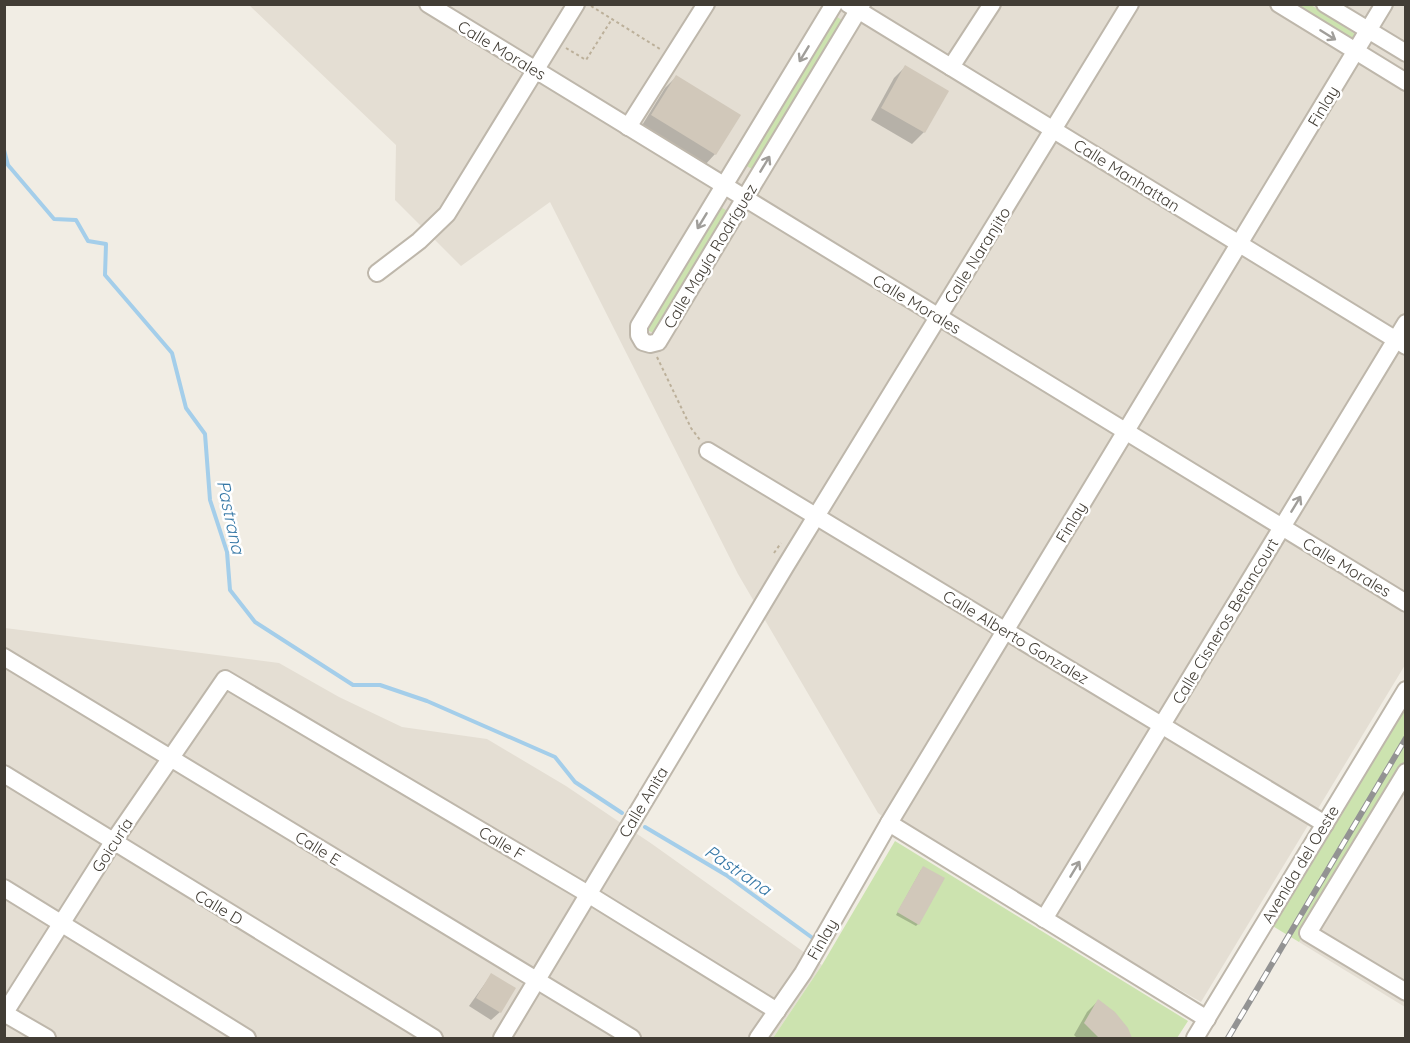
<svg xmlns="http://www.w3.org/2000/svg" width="1410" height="1043" font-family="Quicksand,sans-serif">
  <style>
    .residential { fill: #e4ded3 }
    .green { fill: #cce3af }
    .shadow { fill: #0003 }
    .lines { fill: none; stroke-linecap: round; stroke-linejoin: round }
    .stream { stroke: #a4ceea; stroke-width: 4 }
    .building { fill: #d1c8ba }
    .minor-casing { stroke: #beb7ab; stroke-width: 20 }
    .path { stroke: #bcb09a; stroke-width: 2; stroke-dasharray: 3 3; stroke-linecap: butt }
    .minor { stroke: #fff; stroke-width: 16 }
    .rail-casing { stroke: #939393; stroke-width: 6 }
    .rail { stroke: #fff; stroke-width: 4; stroke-dasharray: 11; stroke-linecap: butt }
    .oneway { stroke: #a09e9a }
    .labels { text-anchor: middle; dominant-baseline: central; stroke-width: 5; stroke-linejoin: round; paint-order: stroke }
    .street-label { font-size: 16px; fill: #423d35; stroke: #fff }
    .water-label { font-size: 18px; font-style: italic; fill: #3678a6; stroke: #fff }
  </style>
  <rect width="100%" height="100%" fill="#f1ede4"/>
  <!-- residential -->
  <g class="residential">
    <polygon points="249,5 1405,5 1405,665 1201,1002 899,829 878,813 738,574 550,202 461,266 395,200 396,145"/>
    <polygon points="5,628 279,663 339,697 402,727 487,739 566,786 652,844 822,965 773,1038 5,1038"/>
    <polygon points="1405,779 1405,1007 1299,942"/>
  </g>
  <!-- green -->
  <g class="green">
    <polygon points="1290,5 1311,5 1358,36 1355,41"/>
    <polygon points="834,15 845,22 754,170 743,164"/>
    <polygon points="719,206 729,212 655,334 644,328"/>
    <polygon points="1405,703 1405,764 1299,942 1271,925"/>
    <polygon points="895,841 1188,1021 1177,1038 773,1038 822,965"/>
  </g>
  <!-- shadow -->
  <g class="shadow">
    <polygon points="905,67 947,91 924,132 912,144 871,120 894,78"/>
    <polygon points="676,77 715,154 704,166 641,127 665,88"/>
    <polygon points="921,870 918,924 916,926 896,915"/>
    <polygon points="491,975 500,1012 491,1020 469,1006"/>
    <polygon points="1098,1001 1127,1028 1130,1038 1077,1038 1074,1035 1087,1012"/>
  </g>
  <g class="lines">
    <!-- stream -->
    <g class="stream">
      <polyline points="4,150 8,165 54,219 76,220 88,241 106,244 105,275 172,353 186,408 205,434 210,500 227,552 230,590 255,622 353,685 380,685 427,701 555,757 575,782 622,813"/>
      <polyline points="645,827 726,875 814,939"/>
    </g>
  </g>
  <!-- building -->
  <g class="building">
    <polygon points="905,65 949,91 925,133 881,108"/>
    <polygon points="676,75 741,115 716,155 651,115"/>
    <polygon points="923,866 945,878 919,925 897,912"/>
    <polygon points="491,973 516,988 501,1013 476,998"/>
    <polygon points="1098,999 1115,1012 1128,1028 1132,1038 1099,1038 1084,1023"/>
  </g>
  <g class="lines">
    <defs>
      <g id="minor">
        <polyline points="428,4 1406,603"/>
        <polyline points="834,4 639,326 639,335 643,342 650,344 658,342 862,4"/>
        <polyline points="848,4 1406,346"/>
        <polyline points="1279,4 1406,82"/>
        <polyline points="1325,4 1406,53"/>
        <polyline points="951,67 992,4"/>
        <polyline points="628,127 706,4"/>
        <polyline points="377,273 419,241 447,214 576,4"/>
        <polyline points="708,451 1325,824"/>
        <polyline points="4,657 632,1038"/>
        <polyline points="1406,772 1308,933 1406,992"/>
        <polyline points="4,774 434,1038"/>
        <polyline points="889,823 1207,1019"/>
        <polyline points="4,888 247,1038"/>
        <polyline points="1044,919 1406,323"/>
        <polyline points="4,1013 47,1038"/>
        <polyline points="4,1014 113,842 225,679 588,894 777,1011"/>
        <polyline points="502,1038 785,567 1130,4"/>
        <polyline points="758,1038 803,973 889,823 1384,4"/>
        <polyline points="1195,1038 1406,690"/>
      </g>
    </defs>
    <!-- minor casing -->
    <use href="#minor" class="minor-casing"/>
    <!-- path -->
    <g class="path">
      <polyline points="591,6 660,49"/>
      <polyline points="566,48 586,60 612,19"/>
      <polyline points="657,357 691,428 700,440"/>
      <polyline points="774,553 781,543"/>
    </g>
    <!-- minor -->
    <use href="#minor" class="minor"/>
    <defs>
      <polyline id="rail" points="1228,1038 1406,738"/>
    </defs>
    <!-- rail casing -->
    <use href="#rail" class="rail-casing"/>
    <!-- rail -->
    <use href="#rail" class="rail"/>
  </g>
  <!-- one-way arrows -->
  <defs><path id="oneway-shaft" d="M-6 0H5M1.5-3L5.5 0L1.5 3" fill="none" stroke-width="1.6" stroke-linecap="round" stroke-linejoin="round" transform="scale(1.5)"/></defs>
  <g class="oneway">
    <use href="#oneway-shaft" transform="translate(1328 35) rotate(32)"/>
    <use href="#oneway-shaft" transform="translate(804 54) rotate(121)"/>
    <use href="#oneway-shaft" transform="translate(765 164) rotate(-59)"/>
    <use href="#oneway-shaft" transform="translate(702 221) rotate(121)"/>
    <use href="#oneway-shaft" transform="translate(1296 504) rotate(-59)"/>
    <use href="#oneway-shaft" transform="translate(1075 869) rotate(-59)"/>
  </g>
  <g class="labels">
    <!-- street labels -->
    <g class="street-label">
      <text transform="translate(502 50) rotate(31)">Calle Morales</text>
      <text transform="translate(1323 106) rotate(-59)">Finlay</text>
      <text transform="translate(1127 175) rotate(32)">Calle Manhattan</text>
      <text transform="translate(977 255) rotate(-58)">Calle Naranjito</text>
      <text transform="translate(710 256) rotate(-59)">Calle Mayía Rodríguez</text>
      <text transform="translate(917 304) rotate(31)">Calle Morales</text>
      <text transform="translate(1071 522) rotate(-59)">Finlay</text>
      <text transform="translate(1347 567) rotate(31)">Calle Morales</text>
      <text transform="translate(1225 621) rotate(-59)">Calle Cisneros Betancourt</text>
      <text transform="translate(1016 637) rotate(31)">Calle Alberto Gonzalez</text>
      <text transform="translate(643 802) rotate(-59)">Calle Anita</text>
      <text transform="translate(502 843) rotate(31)">Calle F</text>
      <text transform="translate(112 845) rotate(-57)">Goicuría</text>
      <text transform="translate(318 848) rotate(32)">Calle E</text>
      <text transform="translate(1300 864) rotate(-59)">Avenida del Oeste</text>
      <text transform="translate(219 907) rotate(31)">Calle D</text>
      <text transform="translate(822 939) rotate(-60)">Finlay</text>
    </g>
    <!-- water labels -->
    <g class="water-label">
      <text transform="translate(231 517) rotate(78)">Pastrana</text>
      <text transform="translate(738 870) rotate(34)">Pastrana</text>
    </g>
  </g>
  <!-- border -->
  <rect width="1410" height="1043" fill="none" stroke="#423d35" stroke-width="12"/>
</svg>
